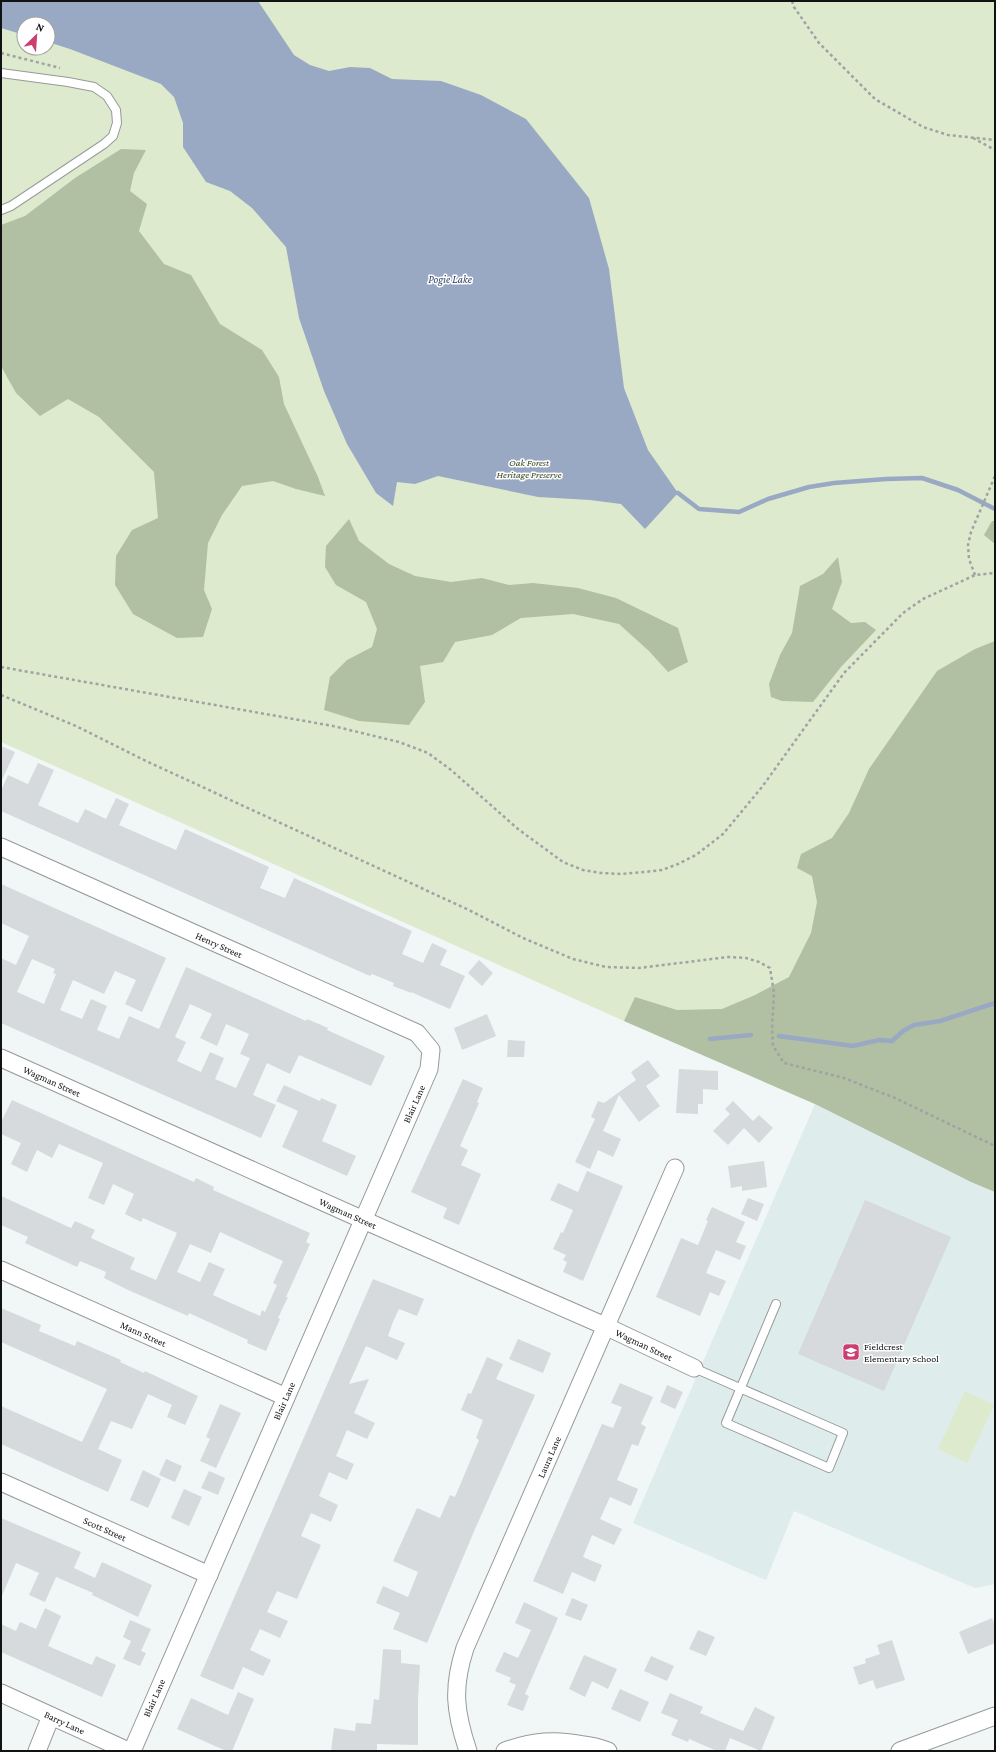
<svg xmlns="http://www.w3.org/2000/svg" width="996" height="1752" font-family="'Crimson Pro',serif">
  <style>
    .built { fill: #deecec }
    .green { fill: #ddeace; fill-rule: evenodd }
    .forest { fill: #b1bfa2 }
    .water { fill: #9aa9c3 }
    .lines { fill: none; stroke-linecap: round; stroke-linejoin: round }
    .stream { stroke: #9aa9c3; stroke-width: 4.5 }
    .building { fill: #d6dadc; fill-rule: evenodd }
    .service-casing { stroke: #969a9a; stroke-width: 10 }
    .minor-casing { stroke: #969a9a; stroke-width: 19 }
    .path { stroke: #9fa3a3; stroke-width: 2.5; stroke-dasharray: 3 3; stroke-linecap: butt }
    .service { stroke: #fff; stroke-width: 8 }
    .minor { stroke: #fff; stroke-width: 17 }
    .labels { text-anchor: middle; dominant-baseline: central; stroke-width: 3; stroke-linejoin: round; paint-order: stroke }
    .park-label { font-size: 10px; font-style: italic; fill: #324417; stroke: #fff }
    .street-label { font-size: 10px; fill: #111212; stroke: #fff }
    .poi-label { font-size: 10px; fill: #111212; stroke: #fff; text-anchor: start }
    .water-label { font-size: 11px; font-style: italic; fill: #2b3f66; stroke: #fff }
  </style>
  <rect width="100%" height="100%" fill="#f1f6f6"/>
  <!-- built -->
  <polygon class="built" points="815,1104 971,1182 995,1192 995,1584 975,1588 794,1511 766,1580 633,1523"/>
  <!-- green -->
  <g class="green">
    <path d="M1,1H995V1183L878,1135L815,1104L624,1021L1,742ZM24,24H48V48H24Z"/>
    <polygon points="965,1391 994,1405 967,1463 938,1449"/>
  </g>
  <!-- forest -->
  <g class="forest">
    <polygon points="121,149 146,150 134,173 130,191 147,204 139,231 164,264 191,275 220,324 262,350 279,377 284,404 318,477 325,496 296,489 273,481 242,486 222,515 208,543 204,590 212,609 203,637 177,638 133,614 115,585 116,556 132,530 158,518 154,472 99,417 68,399 40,416 16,393 1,366 1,225 25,216 75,178"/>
    <polygon points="349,519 359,541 389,564 415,576 451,582 482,578 509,585 533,583 578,588 616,598 678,628 688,662 668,672 649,651 619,624 573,614 521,618 492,635 455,642 443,662 420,666 425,702 409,725 359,721 324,710 330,677 347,660 372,647 377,629 366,602 336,585 325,567 326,546"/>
    <polygon points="992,521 995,521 995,544 984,535"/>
    <polygon points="838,557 842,582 832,609 851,623 865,622 876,630 841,667 813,702 782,701 771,697 769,684 780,655 792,633 800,586 823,574"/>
    <polygon points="995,641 995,1192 971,1182 815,1104 624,1021 635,997 677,1010 722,1009 755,995 789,977 811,933 817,902 812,876 797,868 801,854 832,838 849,813 869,769 937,671 975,649"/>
  </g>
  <!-- water -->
  <polygon class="water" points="1,1 258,1 294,55 310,65 329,71 350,67 370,68 392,79 441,81 481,95 526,119 589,198 609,269 624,388 648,450 678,493 645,529 621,504 590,500 538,497 438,476 415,484 397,482 393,506 376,493 347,444 324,391 299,318 286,247 252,208 230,191 206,182 183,147 183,123 174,97 161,84 70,49 48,42 48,24 24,24 24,35 1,28"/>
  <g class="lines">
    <!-- stream -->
    <g class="stream">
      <polyline points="678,493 699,509 739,512 768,499 809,487 834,483 886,479 922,478 958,490 995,509"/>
      <polyline points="779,1036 853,1046 879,1040 892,1041 903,1031 914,1025 940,1021 995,1003"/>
      <polyline points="710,1039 751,1035"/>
    </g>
  </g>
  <!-- building -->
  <g class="building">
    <polygon points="1,746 15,752 1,782"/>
    <polygon points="38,763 54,770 38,805 78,823 85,809 106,819 116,798 129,804 119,825 176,850 185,829 269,867 260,888 285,898 294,878 412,931 402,954 423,963 432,943 447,950 440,965 465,976 450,1009 411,992 411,993 393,986 394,983 372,974 370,976 1,811 1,791 8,775 28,784"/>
    <path d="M1,884L166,958L142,1012L125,1004L136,980L115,971L104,994L73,980L60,1010L82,1019L91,999L107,1006L97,1030L119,1039L129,1016L159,1029L186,967L306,1021L307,1019L328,1028L327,1030L385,1056L371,1086L299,1055L290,1074L267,1063L253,1095L276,1105L261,1138L1,1023V958L16,965L29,936L1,923ZM32,959L55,969L53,973L56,974L44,1004L17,992ZM190,1004L212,1014L200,1038L217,1046L226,1024L249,1034L240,1054L250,1058L236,1088L215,1079L224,1058L210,1052L201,1072L177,1061L186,1042L175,1037Z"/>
    <polygon points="479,960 493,973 482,986 468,973"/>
    <polygon points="487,1014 496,1036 462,1050 454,1028"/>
    <polygon points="508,1040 525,1041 524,1057 507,1057"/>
    <polygon points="648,1060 660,1076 646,1086 660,1106 639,1122 619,1095 603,1131 621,1139 613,1157 598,1150 590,1169 575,1162 595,1119 591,1117 598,1101 604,1103 636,1080 631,1072"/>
    <polygon points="679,1069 718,1071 718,1090 703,1089 703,1104 698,1104 698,1114 676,1113"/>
    <polygon points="463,1079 483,1088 477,1102 479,1103 460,1146 468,1150 461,1165 481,1174 459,1225 443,1218 447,1208 411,1192"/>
    <polygon points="284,1085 320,1101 321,1098 337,1105 322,1141 356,1156 347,1176 282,1147 298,1111 276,1101"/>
    <path d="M12,1100L194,1182L196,1178L214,1187L213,1190L310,1233L306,1242L310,1244L286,1297H288L278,1318L280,1319L266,1351L247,1343L248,1340L189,1313L188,1316L128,1290L104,1278L106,1272L80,1261L77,1267L25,1243L28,1237L1,1225V1196L71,1228L75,1221L95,1230L91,1238L135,1258L130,1269L156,1280L177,1233L143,1218L141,1222L125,1214L134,1194L113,1184L104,1205L88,1198L103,1163L59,1144L52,1158L37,1150L27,1172L11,1164L21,1143L1,1134V1122ZM220,1232L283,1261L273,1283L277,1285L265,1312L262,1310L260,1316L213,1295L225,1269L209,1262L200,1282L177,1272L190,1244L211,1253Z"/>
    <polygon points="733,1101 753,1121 759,1115 773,1128 759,1143 744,1128 728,1145 713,1131 730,1114 725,1109"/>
    <polygon points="764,1161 767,1187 742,1191 742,1186 731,1188 728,1166"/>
    <polygon points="587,1171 623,1186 583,1281 563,1272 567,1262 563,1260 566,1255 553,1249 561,1232 563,1233 573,1210 550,1200 558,1183 578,1192"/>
    <polygon points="748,1198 764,1204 757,1221 741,1214"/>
    <polygon points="865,1200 951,1237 884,1391 798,1354"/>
    <polygon points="712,1207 745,1222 736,1242 746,1246 740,1260 716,1250 706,1273 726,1281 719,1296 710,1292 700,1316 656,1297 681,1238 698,1245 708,1221 706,1220"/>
    <polygon points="373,1279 424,1299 417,1316 399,1309 393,1322 388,1336 405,1343 397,1360 366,1346 349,1384 369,1379 354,1413 375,1423 367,1439 347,1430 336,1456 354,1464 347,1480 329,1472 319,1496 338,1505 331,1522 311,1513 301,1536 321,1545 304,1583 297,1599 277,1591 267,1612 288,1621 280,1638 260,1629 250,1650 271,1660 263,1676 243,1667 233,1690 200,1676"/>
    <polygon points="1,1308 41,1325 39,1331 75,1346 77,1341 121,1360 120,1362 144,1373 145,1371 198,1396 185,1425 167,1417 172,1405 148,1394 132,1429 111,1421 98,1449 122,1460 108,1492 1,1444 1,1406 82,1442 107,1389 1,1342"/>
    <polygon points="518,1339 551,1353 543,1373 509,1359"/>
    <polygon points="487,1357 503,1364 496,1379 535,1395 475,1529 427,1643 393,1629 400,1613 376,1603 383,1586 408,1597 418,1572 393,1561 417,1508 440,1518 450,1495 455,1497 479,1440 476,1438 483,1420 461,1410 468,1393 471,1394"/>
    <polygon points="620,1383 653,1397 641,1424 646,1427 638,1446 632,1444 617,1480 638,1489 631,1506 610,1497 600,1519 622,1529 614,1545 592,1535 583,1557 602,1565 595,1582 572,1572 563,1594 533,1581 602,1424 613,1428 622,1407 611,1403"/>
    <polygon points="667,1385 683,1392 675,1409 660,1402"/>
    <polygon points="220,1404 241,1413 216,1468 200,1461 210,1439 206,1437"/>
    <polygon points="166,1459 182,1466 175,1482 159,1475"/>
    <polygon points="143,1470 161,1479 148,1508 130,1500"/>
    <polygon points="209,1471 225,1478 218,1495 201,1488"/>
    <polygon points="184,1489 202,1497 189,1526 171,1518"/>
    <polygon points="1,1518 81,1552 74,1568 95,1578 102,1562 152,1585 138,1617 92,1595 93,1593 56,1577 45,1602 29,1595 39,1573 16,1563 1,1598"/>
    <polygon points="572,1598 588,1605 581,1621 565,1615"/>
    <polygon points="524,1602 558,1618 525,1694 529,1696 523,1711 507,1705 516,1685 509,1682 511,1678 495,1671 504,1652 518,1658 531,1630 515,1623"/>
    <polygon points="45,1608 61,1616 48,1646 92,1665 96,1656 116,1665 102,1697 1,1652 1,1624 16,1631 20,1622 36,1629"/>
    <polygon points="992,1618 995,1626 995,1643 968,1654 959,1632"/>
    <polygon points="130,1620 151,1629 141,1651 146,1653 140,1666 123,1659 131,1641 123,1637"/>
    <polygon points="698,1630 715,1637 706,1656 689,1649"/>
    <polygon points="892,1640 905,1680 876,1689 873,1680 859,1685 853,1667 866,1663 865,1659 880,1654 877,1645"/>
    <polygon points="383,1649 401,1650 401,1663 420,1665 418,1699 418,1745 377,1744 377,1751 331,1751 334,1728 355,1731 356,1723 371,1724 374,1699 379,1700"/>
    <polygon points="584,1655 617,1669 608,1689 592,1681 585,1697 569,1689"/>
    <polygon points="651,1656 674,1666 667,1681 644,1671"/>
    <polygon points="620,1689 649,1702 640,1722 611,1709"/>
    <polygon points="238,1692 254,1699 232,1751 226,1751 177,1729 191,1698 228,1715"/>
    <polygon points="670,1693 703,1707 700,1713 743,1731 755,1707 775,1717 761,1751 730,1738 725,1751 717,1751 689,1739 688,1742 671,1735 678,1720 661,1713"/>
  </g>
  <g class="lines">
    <defs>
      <g id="service">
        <polyline points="1,73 68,82 94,87 107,96 116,110 117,123 113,136 104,144 11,206 1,210"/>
        <polyline points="694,1368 843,1433 829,1468 726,1423 776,1304"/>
      </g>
      <g id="minor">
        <path id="s1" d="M1,847L417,1033L431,1050L429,1069L132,1751"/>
        <path id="s2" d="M1,1058L377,1226L605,1326L694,1368"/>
        <path id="s3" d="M1,1270L286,1397"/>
        <path id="s4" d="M1,1482L209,1575"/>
        <path id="s5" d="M1,1693L128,1751"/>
        <polyline points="37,1751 51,1716"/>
        <path id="s6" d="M468,1751C455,1712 452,1688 465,1648L675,1168"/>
        <path d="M505,1751C533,1741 555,1739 584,1745C593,1746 600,1748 608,1751"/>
        <polyline points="900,1751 995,1716"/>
      </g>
    </defs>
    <!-- service casing -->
    <use href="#service" class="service-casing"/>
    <!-- minor casing -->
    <use href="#minor" class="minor-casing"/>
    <!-- path -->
    <g class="path">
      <polyline points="792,1 794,7 819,43 875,99 923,127 948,135 995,140"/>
      <polyline points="1,53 60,68"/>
      <polyline points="973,138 995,150"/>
      <polyline points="975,575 969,559 968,545 971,532 995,476"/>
      <polyline points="1,667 333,726 399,742 428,753 451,770 518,829 563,862 583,870 601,873 622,874 644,872 662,870 678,864 696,855 723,834 762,787 844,673 903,613 923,599 975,575 995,573"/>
      <polyline points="1,695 76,726 146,761 469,910 523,938 573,959 606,967 639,968 728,957 746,958 759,962 770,968 774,993 772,1028 773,1046 784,1063 844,1078 895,1098 995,1146"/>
    </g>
    <!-- service -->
    <use href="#service" class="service"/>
    <!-- minor -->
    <use href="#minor" class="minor"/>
  </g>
  <!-- icons -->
  <defs>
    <symbol id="school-square" viewBox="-11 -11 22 22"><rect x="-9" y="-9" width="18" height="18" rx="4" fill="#cb3f70" stroke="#fff"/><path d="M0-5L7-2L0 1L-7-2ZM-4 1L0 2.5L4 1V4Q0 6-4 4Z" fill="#fff"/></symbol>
  </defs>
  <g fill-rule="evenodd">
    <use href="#school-square" x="841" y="1342" width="20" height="20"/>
  </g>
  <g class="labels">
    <!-- park labels -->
    <g class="park-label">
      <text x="529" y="462">Oak Forest<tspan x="529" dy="12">Heritage Preserve</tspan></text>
    </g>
    <!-- street labels -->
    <g class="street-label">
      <text stroke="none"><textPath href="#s1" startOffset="239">Henry Street</textPath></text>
      <text stroke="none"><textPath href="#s2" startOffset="56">Wagman Street</textPath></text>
      <text transform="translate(414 1104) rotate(-66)">Blair Lane</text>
      <text stroke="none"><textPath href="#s2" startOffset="380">Wagman Street</textPath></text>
      <text stroke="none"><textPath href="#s3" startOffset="156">Mann Street</textPath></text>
      <text stroke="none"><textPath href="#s2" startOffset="704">Wagman Street</textPath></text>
      <text transform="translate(284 1401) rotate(-66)">Blair Lane</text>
      <text stroke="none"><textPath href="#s6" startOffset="314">Laura Lane</textPath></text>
      <text stroke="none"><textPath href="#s4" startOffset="114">Scott Street</textPath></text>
      <text transform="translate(154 1698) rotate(-66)">Blair Lane</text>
      <text stroke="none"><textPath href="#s5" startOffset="70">Barry Lane</textPath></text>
    </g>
    <!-- poi labels -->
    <g class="poi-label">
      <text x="864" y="1346">Fieldcrest<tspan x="864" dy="12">Elementary School</tspan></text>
    </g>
    <!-- water labels -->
    <g class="water-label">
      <text x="450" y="279">Pogie Lake</text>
    </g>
  </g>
  <!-- border -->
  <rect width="996" height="1752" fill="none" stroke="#111212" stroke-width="4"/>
  <!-- north arrow -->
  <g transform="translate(36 36) rotate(25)"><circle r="19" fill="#ffffff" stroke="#a0a0a0"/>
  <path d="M0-3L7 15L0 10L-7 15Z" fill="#cb3f70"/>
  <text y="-6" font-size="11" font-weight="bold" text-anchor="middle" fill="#111212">N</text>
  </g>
</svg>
